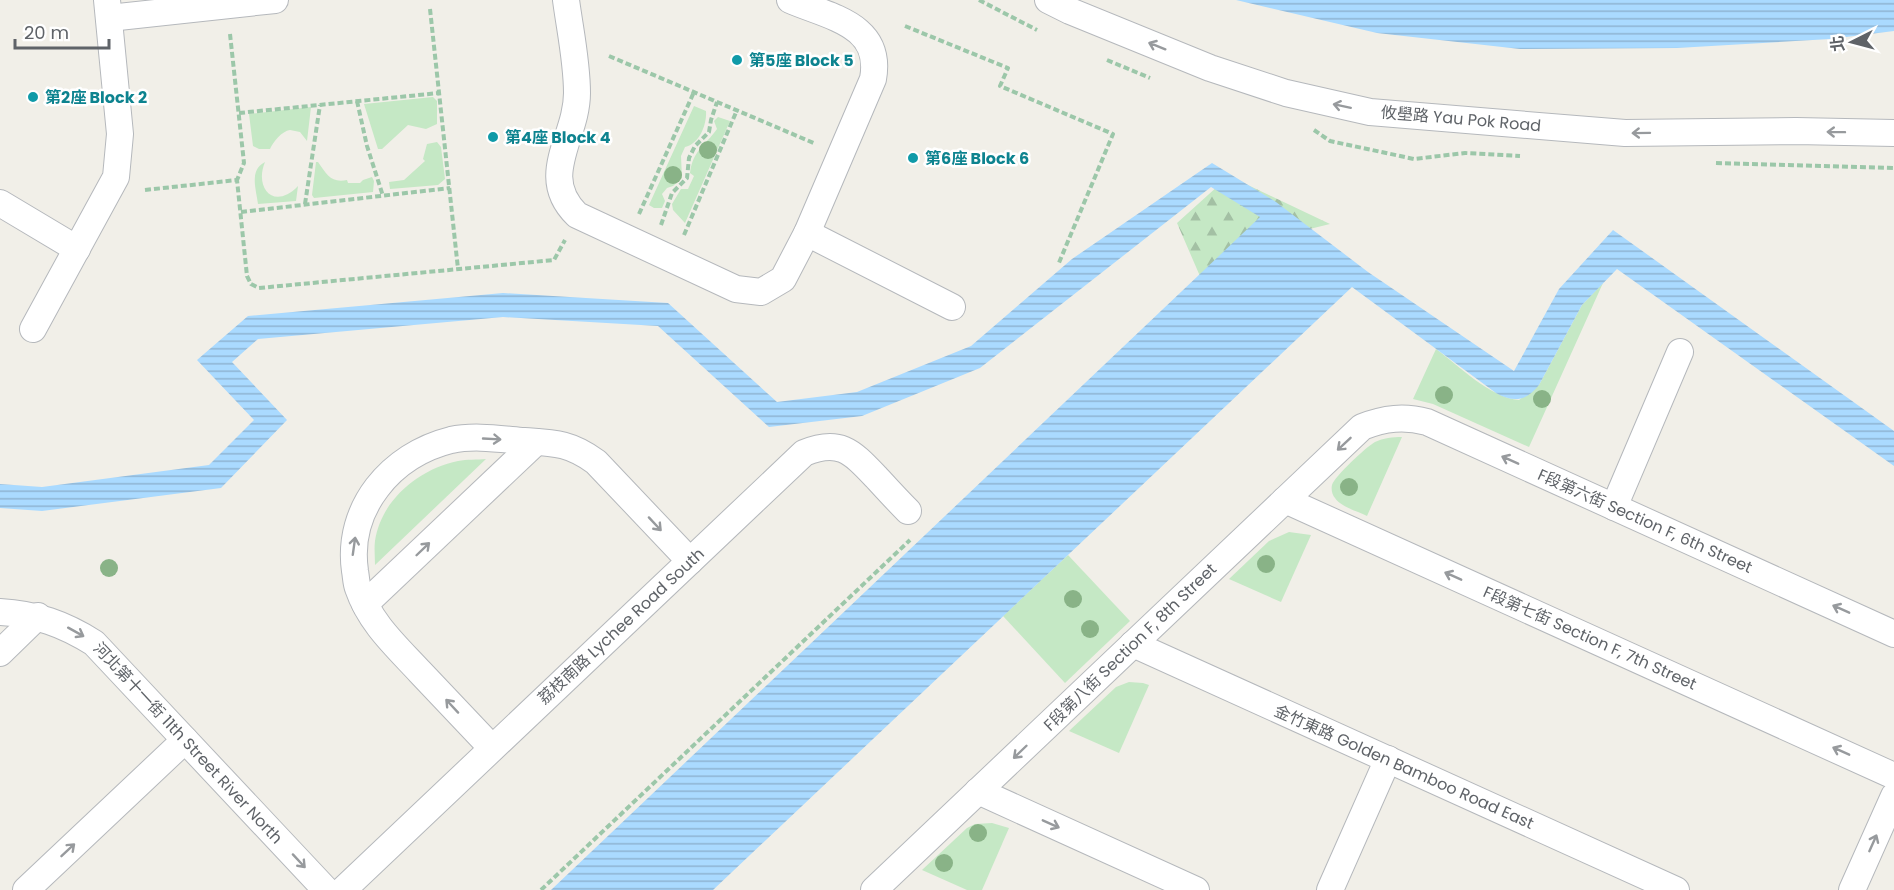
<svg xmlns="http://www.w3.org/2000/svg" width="1894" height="890" font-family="Poppins,'Noto Sans TC',sans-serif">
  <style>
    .grass { fill: #c5e8c5 }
    .forest { fill: url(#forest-firs) }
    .water { fill: url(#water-rules) }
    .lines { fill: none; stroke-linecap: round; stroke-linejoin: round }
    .minor-casing { stroke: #b5b8bc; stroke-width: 28 }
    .path { stroke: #9cc7a9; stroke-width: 4; stroke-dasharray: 6 3; stroke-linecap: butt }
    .minor { stroke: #fff; stroke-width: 26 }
    .tree { fill: #89b387 }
    .oneway { stroke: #979a9d }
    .culture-dot { fill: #0f9aa8; stroke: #fff; stroke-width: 2 }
    .labels { text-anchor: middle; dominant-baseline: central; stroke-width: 5; stroke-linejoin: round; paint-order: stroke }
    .culture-label { font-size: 16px; font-weight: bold; fill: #0d838f; stroke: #fff; text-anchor: start }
    .street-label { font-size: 16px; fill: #5f6368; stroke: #fff }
  </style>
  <defs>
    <pattern id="forest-firs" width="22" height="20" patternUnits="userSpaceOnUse" patternTransform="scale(1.5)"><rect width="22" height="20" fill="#c5e8c5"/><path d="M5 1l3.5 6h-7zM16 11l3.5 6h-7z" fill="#a3c0a4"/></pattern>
    <pattern id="water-rules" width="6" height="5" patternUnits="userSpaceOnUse" patternTransform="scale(1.5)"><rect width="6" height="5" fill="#aadaff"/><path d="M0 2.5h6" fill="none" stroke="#8eb4d2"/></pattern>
  </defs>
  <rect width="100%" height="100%" fill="#f1efe8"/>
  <!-- grass -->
  <g class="grass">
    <polygon points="433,97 437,101 437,124 426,129 408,125 382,149 378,149 364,104"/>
    <path d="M694,106L706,111C707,125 699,144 685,147L681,156L682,178L673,186L667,188L662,194L665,201L662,208H654L649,205Z"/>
    <path d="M311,107L307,141L300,132L290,130C282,131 273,142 270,149H259L253,146L249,114Z"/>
    <path d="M718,117L730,121L685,223L673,210L672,204L681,189H688L694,176L690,173C693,150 705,146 717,129L714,121Z"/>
    <polygon points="437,142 441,147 445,179 438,185 390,189 389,182 404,180 425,161 423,159 427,144"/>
    <path d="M265,162C254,188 274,211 298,186L296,201L258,204C256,189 249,170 265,162Z"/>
    <path d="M316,162H318C327,175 331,183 347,180L348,183H360L363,180L372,177L374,181L373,192L314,198L312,195Z"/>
    <path d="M1603,283L1529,447L1433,404L1413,399L1436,349C1459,366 1491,398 1519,400L1539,385L1582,305Z"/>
    <path d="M1402,437L1367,516C1357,511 1341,507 1335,498C1332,495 1331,489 1332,485C1335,476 1366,447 1375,442C1383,438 1393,437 1402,437Z"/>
    <path d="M486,459L375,565C375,557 374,549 375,541C381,500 419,469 458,461C467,459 477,460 486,459Z"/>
    <polygon points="1289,532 1311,535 1281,602 1229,579 1269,541"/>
    <polygon points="1068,555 1130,621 1065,683 1003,616"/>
    <polygon points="1129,682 1143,683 1149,685 1119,753 1069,731 1116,687"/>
    <polygon points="992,823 1009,828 982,890 967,890 922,870 967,828 975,824"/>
  </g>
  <!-- forest -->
  <polygon class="forest" points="1229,176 1330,224 1269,239 1212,304 1177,223"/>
  <!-- water -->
  <g class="water">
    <polygon points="1236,0 1894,0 1894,31 1830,39 1677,48 1520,49 1377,33"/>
    <path d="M1212,163L1276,202L1368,272L1514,371L1559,289L1613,230L1894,431V466L1617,269L1582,305L1539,385C1526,401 1514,403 1496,393L1352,287L713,890H551L1260,217L1211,187L980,368L862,416L769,427L658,326L503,317L258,339L232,362L287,420L221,488L42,511L0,508V484L42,487L209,465L254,420L197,360L248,316L503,293L668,303L777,402L857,392L971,346L1072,259Z"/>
  </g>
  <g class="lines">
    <defs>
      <g id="minor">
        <path d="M566,0C570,30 577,62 577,93C577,138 537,176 577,215L736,289L761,292L783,279L807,233L873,79C883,24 829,17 790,0"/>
        <polyline points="1048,0 1070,11 1210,68 1286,93 1370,112 1625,133 1796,131 1894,133"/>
        <polyline points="109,18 275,0"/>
        <polyline points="0,203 77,249"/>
        <polyline points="807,233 952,307"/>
        <polyline points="33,329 116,177 120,134 107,0"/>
        <polyline points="1285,500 1894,776"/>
        <polyline points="1614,507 1680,352"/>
        <polyline points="365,604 536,442"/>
        <path d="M0,612C36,614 64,624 94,643L326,890"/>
        <polyline points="1133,644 1676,890"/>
        <polyline points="0,653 38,616"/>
        <path d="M492,748C468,723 444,697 420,672C396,646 370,623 358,588C356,583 356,576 355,571C346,508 391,455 451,440C474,435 500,439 524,441C555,443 570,443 596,462L690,561"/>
        <polyline points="978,791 1196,890"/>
        <polyline points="26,890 185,740"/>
        <path d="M343,890L804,453C840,438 852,452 876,477C887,489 897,500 908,511"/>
        <path d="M874,890L1362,427C1385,418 1404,416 1427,422L1894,634"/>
        <polyline points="1330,890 1388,759"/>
        <polyline points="1852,890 1894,796"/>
      </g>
    </defs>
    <!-- minor casing -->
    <use href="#minor" class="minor-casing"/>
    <!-- path -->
    <g class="path">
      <polyline points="979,0 1037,30"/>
      <polyline points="430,9 458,269"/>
      <polyline points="905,26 1008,68 1000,86 1113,134 1058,265"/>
      <polyline points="230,34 244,163 237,180"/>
      <polyline points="609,56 816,144"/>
      <polyline points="1107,60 1150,78"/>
      <polyline points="357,101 367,146 383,196"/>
      <polyline points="239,113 439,93"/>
      <polyline points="1314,130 1330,141 1414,159 1465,153 1520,156"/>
      <polyline points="1716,163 1894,168"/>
      <polyline points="145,190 237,180 247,276 251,284 259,288 554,260 565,240"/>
      <polyline points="305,204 320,105"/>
      <polyline points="241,212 450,188"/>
      <polyline points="639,214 694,92"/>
      <polyline points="661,225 672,193 687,178 689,158 695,146 709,132 711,120 717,102"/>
      <polyline points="684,235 737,110"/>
      <polyline points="541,890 910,540"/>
    </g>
    <!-- minor -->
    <use href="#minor" class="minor"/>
  </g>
  <!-- trees -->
  <g class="tree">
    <circle cx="708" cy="150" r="9"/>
    <circle cx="673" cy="175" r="9"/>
    <circle cx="1444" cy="395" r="9"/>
    <circle cx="1542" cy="399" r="9"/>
    <circle cx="1349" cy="487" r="9"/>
    <circle cx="1266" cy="564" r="9"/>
    <circle cx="109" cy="568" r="9"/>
    <circle cx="1073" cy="599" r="9"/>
    <circle cx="1090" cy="629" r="9"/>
    <circle cx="978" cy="833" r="9"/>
    <circle cx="944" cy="863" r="9"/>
  </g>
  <!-- one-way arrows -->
  <defs><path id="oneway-shaft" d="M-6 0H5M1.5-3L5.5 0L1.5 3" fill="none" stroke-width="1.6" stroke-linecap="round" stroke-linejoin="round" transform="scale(1.5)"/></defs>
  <g class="oneway">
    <use href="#oneway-shaft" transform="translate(1157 46) rotate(-158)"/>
    <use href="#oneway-shaft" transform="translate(1342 106) rotate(-168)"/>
    <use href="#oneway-shaft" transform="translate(1836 132) rotate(-179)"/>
    <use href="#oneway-shaft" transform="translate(1641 133) rotate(179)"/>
    <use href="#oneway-shaft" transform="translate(492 439) rotate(3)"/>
    <use href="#oneway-shaft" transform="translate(1344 444) rotate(137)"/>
    <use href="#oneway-shaft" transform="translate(1510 460) rotate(-156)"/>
    <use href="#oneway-shaft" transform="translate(655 524) rotate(47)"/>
    <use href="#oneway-shaft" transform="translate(354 546) rotate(-82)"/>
    <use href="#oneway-shaft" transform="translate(423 549) rotate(-44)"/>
    <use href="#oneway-shaft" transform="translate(1453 576) rotate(-156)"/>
    <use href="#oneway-shaft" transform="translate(1841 609) rotate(-156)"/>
    <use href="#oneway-shaft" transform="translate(76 632) rotate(29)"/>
    <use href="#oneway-shaft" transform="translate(452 706) rotate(-133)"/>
    <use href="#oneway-shaft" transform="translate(1841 751) rotate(-156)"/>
    <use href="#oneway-shaft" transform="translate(1020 752) rotate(136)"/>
    <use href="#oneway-shaft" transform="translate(1051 824) rotate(24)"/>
    <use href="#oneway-shaft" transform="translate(1873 843) rotate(-66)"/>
    <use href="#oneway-shaft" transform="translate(68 850) rotate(-43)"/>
    <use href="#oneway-shaft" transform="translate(299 861) rotate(47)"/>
  </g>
  <!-- markers -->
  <g class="culture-dot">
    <circle cx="737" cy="60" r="6"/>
    <circle cx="33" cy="97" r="6"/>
    <circle cx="493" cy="137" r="6"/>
    <circle cx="913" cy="158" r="6"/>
  </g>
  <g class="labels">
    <!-- culture labels -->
    <g class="culture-label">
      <text x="749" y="60">第5座 Block 5</text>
      <text x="45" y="97">第2座 Block 2</text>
      <text x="505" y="137">第4座 Block 4</text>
      <text x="925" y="158">第6座 Block 6</text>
    </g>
    <!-- street labels -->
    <g class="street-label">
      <text transform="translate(1461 119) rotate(5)">攸壆路 Yau Pok Road</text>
      <text transform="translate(1645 521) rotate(24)">F段第六街 Section F, 6th Street</text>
      <text transform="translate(621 626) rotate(-43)">荔枝南路 Lychee Road South</text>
      <text transform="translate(1590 638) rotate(24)">F段第七街 Section F, 7th Street</text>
      <text transform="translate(1130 647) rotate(-44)">F段第八街 Section F, 8th Street</text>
      <text transform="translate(188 743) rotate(47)">河北第十一街 11th Street River North</text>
      <text transform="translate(1404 767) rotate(24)">金竹東路 Golden Bamboo Road East</text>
    </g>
  </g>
  <!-- north arrow -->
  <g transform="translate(1852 42) rotate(264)" stroke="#ffffff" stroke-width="4.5" paint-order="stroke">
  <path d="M0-4.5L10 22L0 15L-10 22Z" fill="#5f6368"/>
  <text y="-9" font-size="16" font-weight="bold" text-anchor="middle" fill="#5f6368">北</text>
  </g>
  <!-- scale -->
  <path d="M15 39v9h94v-9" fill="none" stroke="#5f6368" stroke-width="3"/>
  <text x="24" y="39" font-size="18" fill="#5f6368" stroke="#ffffff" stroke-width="4.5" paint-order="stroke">20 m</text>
</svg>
